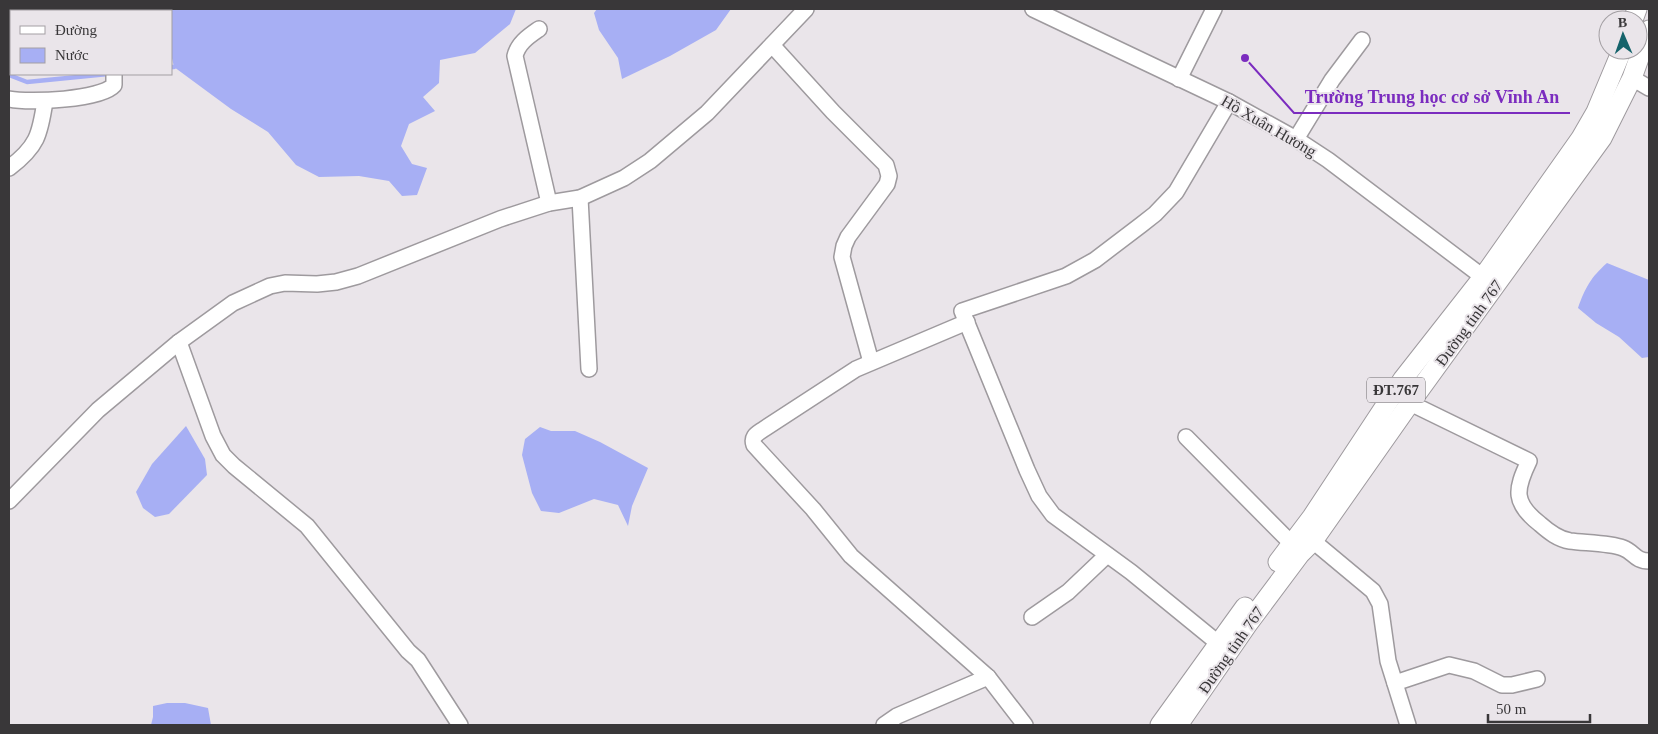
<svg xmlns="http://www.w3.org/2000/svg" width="1658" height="734" font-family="'Times New Roman',serif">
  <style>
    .water { fill: #a7aff4 }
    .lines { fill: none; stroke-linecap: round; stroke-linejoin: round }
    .stream { stroke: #a7aff4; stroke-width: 4.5 }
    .minor-casing { stroke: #9e9a9e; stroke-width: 18 }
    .major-casing { stroke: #9e9a9e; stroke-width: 21 }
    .minor { stroke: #fff; stroke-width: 15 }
    .major { stroke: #fff; stroke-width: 19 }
    .labels { text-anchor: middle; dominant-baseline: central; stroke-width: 4; stroke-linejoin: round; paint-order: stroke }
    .shield { fill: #eae5ea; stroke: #6e6b6e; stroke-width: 1 }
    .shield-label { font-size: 15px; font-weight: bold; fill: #393739 }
    .street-label { font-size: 16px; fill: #393739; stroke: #eae5ea }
    .leader { fill: none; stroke: #7b2cbf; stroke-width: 2 }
    .callout-dot { fill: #7b2cbf; stroke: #eae5ea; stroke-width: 2 }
    .callout-label { font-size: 18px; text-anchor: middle; font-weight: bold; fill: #7b2cbf; stroke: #eae5ea; stroke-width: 4; stroke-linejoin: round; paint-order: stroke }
  </style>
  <rect width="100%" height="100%" fill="#eae5ea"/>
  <!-- water -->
  <g class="water">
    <polygon points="139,9 516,9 510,24 475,53 440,60 439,83 423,97 435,111 409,124 401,146 412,164 427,168 417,195 402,196 389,181 359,176 319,177 296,165 268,132 231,109 174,67 171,54 171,11 142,11"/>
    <polygon points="597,9 731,9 716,30 670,56 622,79 618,58 599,30 594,13"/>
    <path d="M1607,263L1649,280V357L1642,358L1619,337L1596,323L1578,308C1585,288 1591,277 1607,263Z"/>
    <polygon points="186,426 205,459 207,475 169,514 155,517 143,508 136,492 152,464"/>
    <polygon points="540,427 551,431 575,431 600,442 648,468 632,506 628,526 618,505 594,499 559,513 541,511 532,493 522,455 525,439"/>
    <polygon points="167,703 185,703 208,708 211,725 151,725 153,717 153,706"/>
  </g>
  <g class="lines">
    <!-- stream -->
    <g class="stream">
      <polyline points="171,67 174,67"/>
      <polyline points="9,75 27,82 108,74"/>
    </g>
    <defs>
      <g id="minor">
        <polyline points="1033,9 1229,102 1296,139 1328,160 1483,277"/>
        <polyline points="114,11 114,9"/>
        <path d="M539,29C529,36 518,43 515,56L549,203"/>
        <polyline points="772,45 833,112 886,165 889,176 887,184 848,237 844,246 842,257 871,362"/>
        <polyline points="1632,78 1649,88"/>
        <polyline points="1179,79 1214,9"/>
        <path d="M9,99C29,103 101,100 114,85V74"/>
        <polyline points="1296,139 1332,80 1362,40"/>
        <path d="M9,168C37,147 40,135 45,101"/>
        <polyline points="580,198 589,369"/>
        <path d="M967,322L856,369L764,429C757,434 751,436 754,445L813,509L851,556L988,677L1025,725"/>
        <polyline points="179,342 213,436 223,455 234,466 307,526 408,651 418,660 460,725"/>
        <path d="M1410,403L1529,461C1515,490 1513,503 1540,524C1549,532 1558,539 1570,541C1584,543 1610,543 1623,548C1634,552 1635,561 1649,561"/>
        <polyline points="1186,437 1292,544"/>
        <polyline points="9,501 98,410 179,342 233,303 270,286 285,283 317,284 336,282 358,276 500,219 549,203 580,198 624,178 650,161 707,113 806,9"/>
        <polyline points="1313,541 1373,591 1380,604 1388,661 1408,725"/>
        <polyline points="1032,617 1068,592 1107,555"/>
        <polyline points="1218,643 1131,572 1053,515 1039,496 1027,470 962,311 1066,276 1095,260 1141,225 1155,214 1176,192 1229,102"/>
        <polyline points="1395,683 1449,665 1474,671 1502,685 1512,685 1537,679"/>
        <polyline points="884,725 897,716 988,677"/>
      </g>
      <g id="major">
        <polyline points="1633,20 1637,9"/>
        <polyline points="1278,562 1312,517 1403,379 1483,277 1581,138 1596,112 1622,50"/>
        <polyline points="1160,725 1245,607"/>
        <polyline points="1178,725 1247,625 1300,554 1313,541 1410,403 1602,138 1632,78 1649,30"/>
      </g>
    </defs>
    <!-- minor casing -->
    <use href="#minor" class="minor-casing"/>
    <!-- major casing -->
    <use href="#major" class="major-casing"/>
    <!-- minor -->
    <use href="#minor" class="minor"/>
    <!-- major -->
    <use href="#major" class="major"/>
  </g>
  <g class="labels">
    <!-- shield labels -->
    <rect class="shield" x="1367" y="377.5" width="58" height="25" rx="4"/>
    <g class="shield-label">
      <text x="1396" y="390">ĐT.767</text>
    </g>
    <!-- street labels -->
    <g class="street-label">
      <text transform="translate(1269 126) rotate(30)">Hồ Xuân Hương</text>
      <text transform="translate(1469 323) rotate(-54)">Đường tỉnh 767</text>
      <text transform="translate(1231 650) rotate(-55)">Đường tỉnh 767</text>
    </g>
  </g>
  <!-- callouts -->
  <path class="leader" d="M1245 58L1294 113H1570"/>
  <circle class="callout-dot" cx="1245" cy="58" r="5"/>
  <g class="callout-label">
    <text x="1432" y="103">Trường Trung học cơ sở Vĩnh An</text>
  </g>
  <!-- border -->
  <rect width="1658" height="734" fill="none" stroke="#393739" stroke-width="20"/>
  <!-- legend -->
  <rect x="10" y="10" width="162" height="65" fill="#eae5ea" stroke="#a39fa3"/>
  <rect x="20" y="26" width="25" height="8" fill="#ffffff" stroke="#a39fa3"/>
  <text x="55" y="35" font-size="15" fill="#393739">Đường</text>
  <rect x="20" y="48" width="25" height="15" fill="#a7aff4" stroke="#a39fa3"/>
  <text x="55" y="60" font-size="15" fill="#393739">Nước</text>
  <!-- north arrow -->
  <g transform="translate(1623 35) rotate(358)"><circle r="24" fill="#eae5ea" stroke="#a39fa3"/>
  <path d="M0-4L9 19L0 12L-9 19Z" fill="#15636b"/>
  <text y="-8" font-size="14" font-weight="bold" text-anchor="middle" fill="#393739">B</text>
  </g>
  <!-- scale -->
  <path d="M1488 714v8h102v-8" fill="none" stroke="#393739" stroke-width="2.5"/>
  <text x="1496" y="714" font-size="15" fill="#393739" stroke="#eae5ea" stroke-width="4" paint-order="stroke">50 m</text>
</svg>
